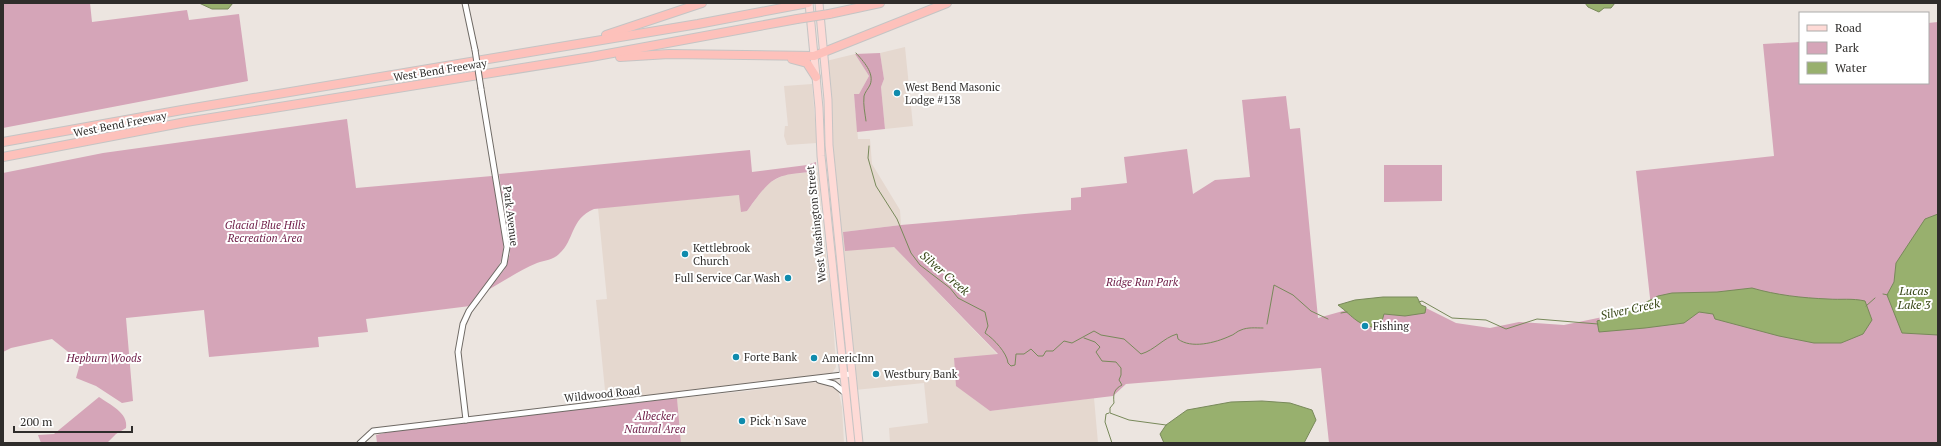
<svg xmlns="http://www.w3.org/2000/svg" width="1941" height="446" font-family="'PT Serif',serif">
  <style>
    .built { fill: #e5d8cf }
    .green { fill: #d5a5b8 }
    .water { fill: #98b06e; stroke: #78895a }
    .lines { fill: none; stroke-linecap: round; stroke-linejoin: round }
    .stream { stroke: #78895a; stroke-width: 1 }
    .minor-casing { stroke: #6e6964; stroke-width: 7 }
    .major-casing { stroke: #c5c4c4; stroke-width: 9 }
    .highway-casing { stroke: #c5c4c4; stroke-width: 10 }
    .minor { stroke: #fff; stroke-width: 5 }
    .major { stroke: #fedad6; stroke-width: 7 }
    .highway { stroke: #fdc1bb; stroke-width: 8 }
    .minor-bridge-casing { stroke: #6e6964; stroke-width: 7; stroke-linecap: butt }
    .highway-bridge-casing { stroke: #c5c4c4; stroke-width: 10; stroke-linecap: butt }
    .minor-bridge { stroke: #fff; stroke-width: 5 }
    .highway-bridge { stroke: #fdc1bb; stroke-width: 8 }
    .poi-dot { fill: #0f8bad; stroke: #fff; stroke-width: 1.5 }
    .labels { text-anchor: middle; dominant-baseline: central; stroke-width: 4; stroke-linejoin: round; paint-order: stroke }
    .street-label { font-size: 11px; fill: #2f2d2b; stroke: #fff }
    .poi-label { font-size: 11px; fill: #2f2d2b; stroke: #fff; text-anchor: start }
    .park-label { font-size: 11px; font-style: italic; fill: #6c1944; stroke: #fff }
    .water-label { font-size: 12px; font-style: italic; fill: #374616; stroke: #fff }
  </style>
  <rect width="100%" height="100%" fill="#ece5e0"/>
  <!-- built -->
  <g class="built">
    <polygon points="905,47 913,126 885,129 881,87 884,79 880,53"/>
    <polygon points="855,54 869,76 859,94 854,95 858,139 870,139 872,164 900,210 901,225 843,232 894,247 998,355 954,358 957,386 990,411 1094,398 1098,443 890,443 889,428 928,423 924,383 855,390 830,128 826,61"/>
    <polygon points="812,84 817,143 787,145 784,136 785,126 788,126 784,86"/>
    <polygon points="819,172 821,215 832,301 836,367 832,373 813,377 606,400 596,300 607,299 598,208 739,195 747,211 767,184 786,174"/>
    <polygon points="811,382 833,385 838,389 842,407 844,443 681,443 677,398 747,391"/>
  </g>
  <!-- green -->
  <g class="green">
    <polygon points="3,3 90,3 92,22 187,10 189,20 239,14 248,81 3,128"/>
    <polygon points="1938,22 1938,443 1329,443 1321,368 1126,384 1113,396 990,411 956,386 954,358 998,354 894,247 845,251 843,232 901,225 1071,210 1071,198 1081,197 1081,188 1127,183 1124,157 1187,149 1193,194 1215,180 1250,177 1242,100 1286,96 1290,129 1300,128 1318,318 1350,309 1412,301 1456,323 1490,328 1519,322 1564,325 1651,307 1636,171 1774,156 1763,44 1800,42 1800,83 1928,83 1928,23"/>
    <polygon points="880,53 884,79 881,87 885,129 857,132 854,94 859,94 869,76 855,54"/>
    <path d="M347,119L356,188L492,176C497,202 512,246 497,269C489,283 477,292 470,306L366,319L368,332L318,337L319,347L209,357L204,310L126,318L133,401L122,403L96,386L76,378L80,364L72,355L52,339L11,348L3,352V173L103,153Z"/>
    <path d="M750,150L752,172L807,165L816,162V172C773,174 772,177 747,211L741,212L739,195L594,209C570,219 575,240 559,254C553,260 545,260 537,263C520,270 504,281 488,290L504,270L510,254L499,174Z"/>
    <polygon points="1384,165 1442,165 1442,201 1384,202"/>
    <path d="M99,397C109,404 129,413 126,428L116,434L107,443H41L38,435L54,434Z"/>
    <polygon points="677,398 681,443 377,443 376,435 394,431"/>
  </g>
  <!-- water -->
  <g class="water">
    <polygon points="199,3 233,3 228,9 212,9"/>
    <polygon points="1585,3 1615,3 1611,8 1604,8 1599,12 1588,7"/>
    <polygon points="1938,214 1938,335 1902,333 1887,295 1894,282 1896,263 1925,219"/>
    <path d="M1752,288C1776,295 1802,298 1828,299C1841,300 1852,298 1865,301L1872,320L1863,334L1841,343H1814L1779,336L1715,319L1713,314L1699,312L1684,323L1645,328L1599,332L1597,321L1635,308L1658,296L1672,293L1717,292Z"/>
    <path d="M1383,297H1417L1421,305L1426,307L1425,313L1405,316L1384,314L1382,321L1383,325L1381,328C1358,327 1354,317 1338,305L1355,300Z"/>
    <polygon points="1262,401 1290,403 1312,410 1316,420 1304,443 1164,443 1160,434 1166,425 1187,410 1231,402"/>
  </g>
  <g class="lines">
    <!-- stream -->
    <g class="stream">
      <path d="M856,53C863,61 875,73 870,85C868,89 865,92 864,96C863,105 865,113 866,121"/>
      <path d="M869,146L868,158L876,186L897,219L911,253L920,265L950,288L958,298L985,312L988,326L985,333C994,339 1007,353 1008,363L1011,366L1015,365L1016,354H1024L1031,349L1038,356H1043L1046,351H1053L1064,341L1072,343L1094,331L1101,335L1124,339L1141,354C1155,350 1163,338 1177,334L1178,339C1191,349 1215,343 1230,336C1234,335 1237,331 1241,330C1248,327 1255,328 1263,328"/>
      <polyline points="1883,294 1888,295"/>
      <polyline points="1419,302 1422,301 1452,318 1486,320 1506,329 1537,319 1598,324"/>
      <polyline points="1866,306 1875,298"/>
      <polyline points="1341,313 1347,312"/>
      <polyline points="1267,324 1274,285 1293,295 1311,311 1328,319"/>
      <path d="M1084,338L1095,342L1100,347L1096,352L1102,361L1116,362L1121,368V375L1119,380L1122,385C1114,389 1113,394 1114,403L1110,408V413L1129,420L1166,425"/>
      <polyline points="1109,413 1106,414 1105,422 1112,443"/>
    </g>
    <defs>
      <g id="minor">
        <polyline points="465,3 475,50"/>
        <polyline points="819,380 834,384 844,392"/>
        <polyline points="466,420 458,352 463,324 469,311 504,264 507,247 481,89"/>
        <polyline points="360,443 373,431 851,374"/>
      </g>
      <g id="major">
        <polyline points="809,3 819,108 821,156 851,443"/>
        <polyline points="819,3 828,100 829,145 859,443"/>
      </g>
      <g id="highway">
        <polyline points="829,14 880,3"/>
        <polyline points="606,35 702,3"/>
        <polyline points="620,57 669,54 814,56 947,3"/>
        <polyline points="792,59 807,63 816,77"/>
        <polyline points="3,142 182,110 698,24 808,3"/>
        <polyline points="3,157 186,122 591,57 797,19"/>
      </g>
    </defs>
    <!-- minor casing -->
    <use href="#minor" class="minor-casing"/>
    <!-- major casing -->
    <use href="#major" class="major-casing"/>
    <!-- highway casing -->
    <use href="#highway" class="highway-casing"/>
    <!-- minor -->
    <use href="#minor" class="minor"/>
    <!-- major -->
    <use href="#major" class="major"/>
    <!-- highway -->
    <use href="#highway" class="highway"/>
    <defs>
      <polyline id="minor-bridge" points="475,50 481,89"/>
      <polyline id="highway-bridge" points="797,19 829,14"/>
    </defs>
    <!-- minor-bridge casing -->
    <use href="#minor-bridge" class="minor-bridge-casing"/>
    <!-- highway-bridge casing -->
    <use href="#highway-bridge" class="highway-bridge-casing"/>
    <!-- minor-bridge -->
    <use href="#minor-bridge" class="minor-bridge"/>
    <!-- highway-bridge -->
    <use href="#highway-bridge" class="highway-bridge"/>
  </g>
  <!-- markers -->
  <g class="poi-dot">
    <circle cx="897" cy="93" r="4"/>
    <circle cx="685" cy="254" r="4"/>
    <circle cx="788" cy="278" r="4"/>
    <circle cx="1365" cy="326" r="4"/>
    <circle cx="736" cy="357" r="4"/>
    <circle cx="814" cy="358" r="4"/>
    <circle cx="876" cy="374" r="4"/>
    <circle cx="742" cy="421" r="4"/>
  </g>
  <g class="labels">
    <!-- street labels -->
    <g class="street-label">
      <text transform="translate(440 70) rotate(-9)">West Bend Freeway</text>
      <text transform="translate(120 124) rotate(-11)">West Bend Freeway</text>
      <text transform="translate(511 216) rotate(83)">Park Avenue</text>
      <text transform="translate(816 224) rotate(-96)">West Washington Street</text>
      <text transform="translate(602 394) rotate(-6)">Wildwood Road</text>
    </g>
    <!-- poi labels -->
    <g class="poi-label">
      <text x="905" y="87">West Bend Masonic<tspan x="905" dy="13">Lodge #138</tspan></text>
      <text x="693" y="248">Kettlebrook<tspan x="693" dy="13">Church</tspan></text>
      <text x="780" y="278" text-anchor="end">Full Service Car Wash</text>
      <text x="1373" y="326">Fishing</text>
      <text x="744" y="357">Forte Bank</text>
      <text x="822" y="358">AmericInn</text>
      <text x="884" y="374">Westbury Bank</text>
      <text x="750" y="421">Pick 'n Save</text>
    </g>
    <!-- park labels -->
    <g class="park-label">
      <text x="265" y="225">Glacial Blue Hills<tspan x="265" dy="13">Recreation Area</tspan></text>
      <text x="1142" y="282">Ridge Run Park</text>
      <text x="104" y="358">Hepburn Woods</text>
      <text x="655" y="416">Albecker<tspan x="655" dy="13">Natural Area</tspan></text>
    </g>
    <!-- water labels -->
    <g class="water-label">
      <text transform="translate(945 273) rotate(41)">Silver Creek</text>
      <text x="1914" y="290">Lucas<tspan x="1914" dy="14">Lake 3</tspan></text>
      <text transform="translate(1630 309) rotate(-12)">Silver Creek</text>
    </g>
  </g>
  <!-- border -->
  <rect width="1941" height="446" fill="none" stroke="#2f2d2b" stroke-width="8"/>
  <!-- legend -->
  <rect x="1799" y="12" width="130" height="72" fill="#ffffff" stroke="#acabaa"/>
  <rect x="1807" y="25" width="20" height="6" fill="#fedad6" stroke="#acabaa"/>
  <text x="1835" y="32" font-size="12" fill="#2f2d2b">Road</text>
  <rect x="1807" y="42" width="20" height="12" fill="#d5a5b8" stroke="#acabaa"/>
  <text x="1835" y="52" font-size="12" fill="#2f2d2b">Park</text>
  <rect x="1807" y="62" width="20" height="12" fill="#98b06e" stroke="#acabaa"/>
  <text x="1835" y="72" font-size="12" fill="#2f2d2b">Water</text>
  <!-- scale -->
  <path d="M14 426v6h118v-6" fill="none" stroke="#2f2d2b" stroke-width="2"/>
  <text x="20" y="426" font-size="12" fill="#2f2d2b" stroke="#ffffff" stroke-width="3" paint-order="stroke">200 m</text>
</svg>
